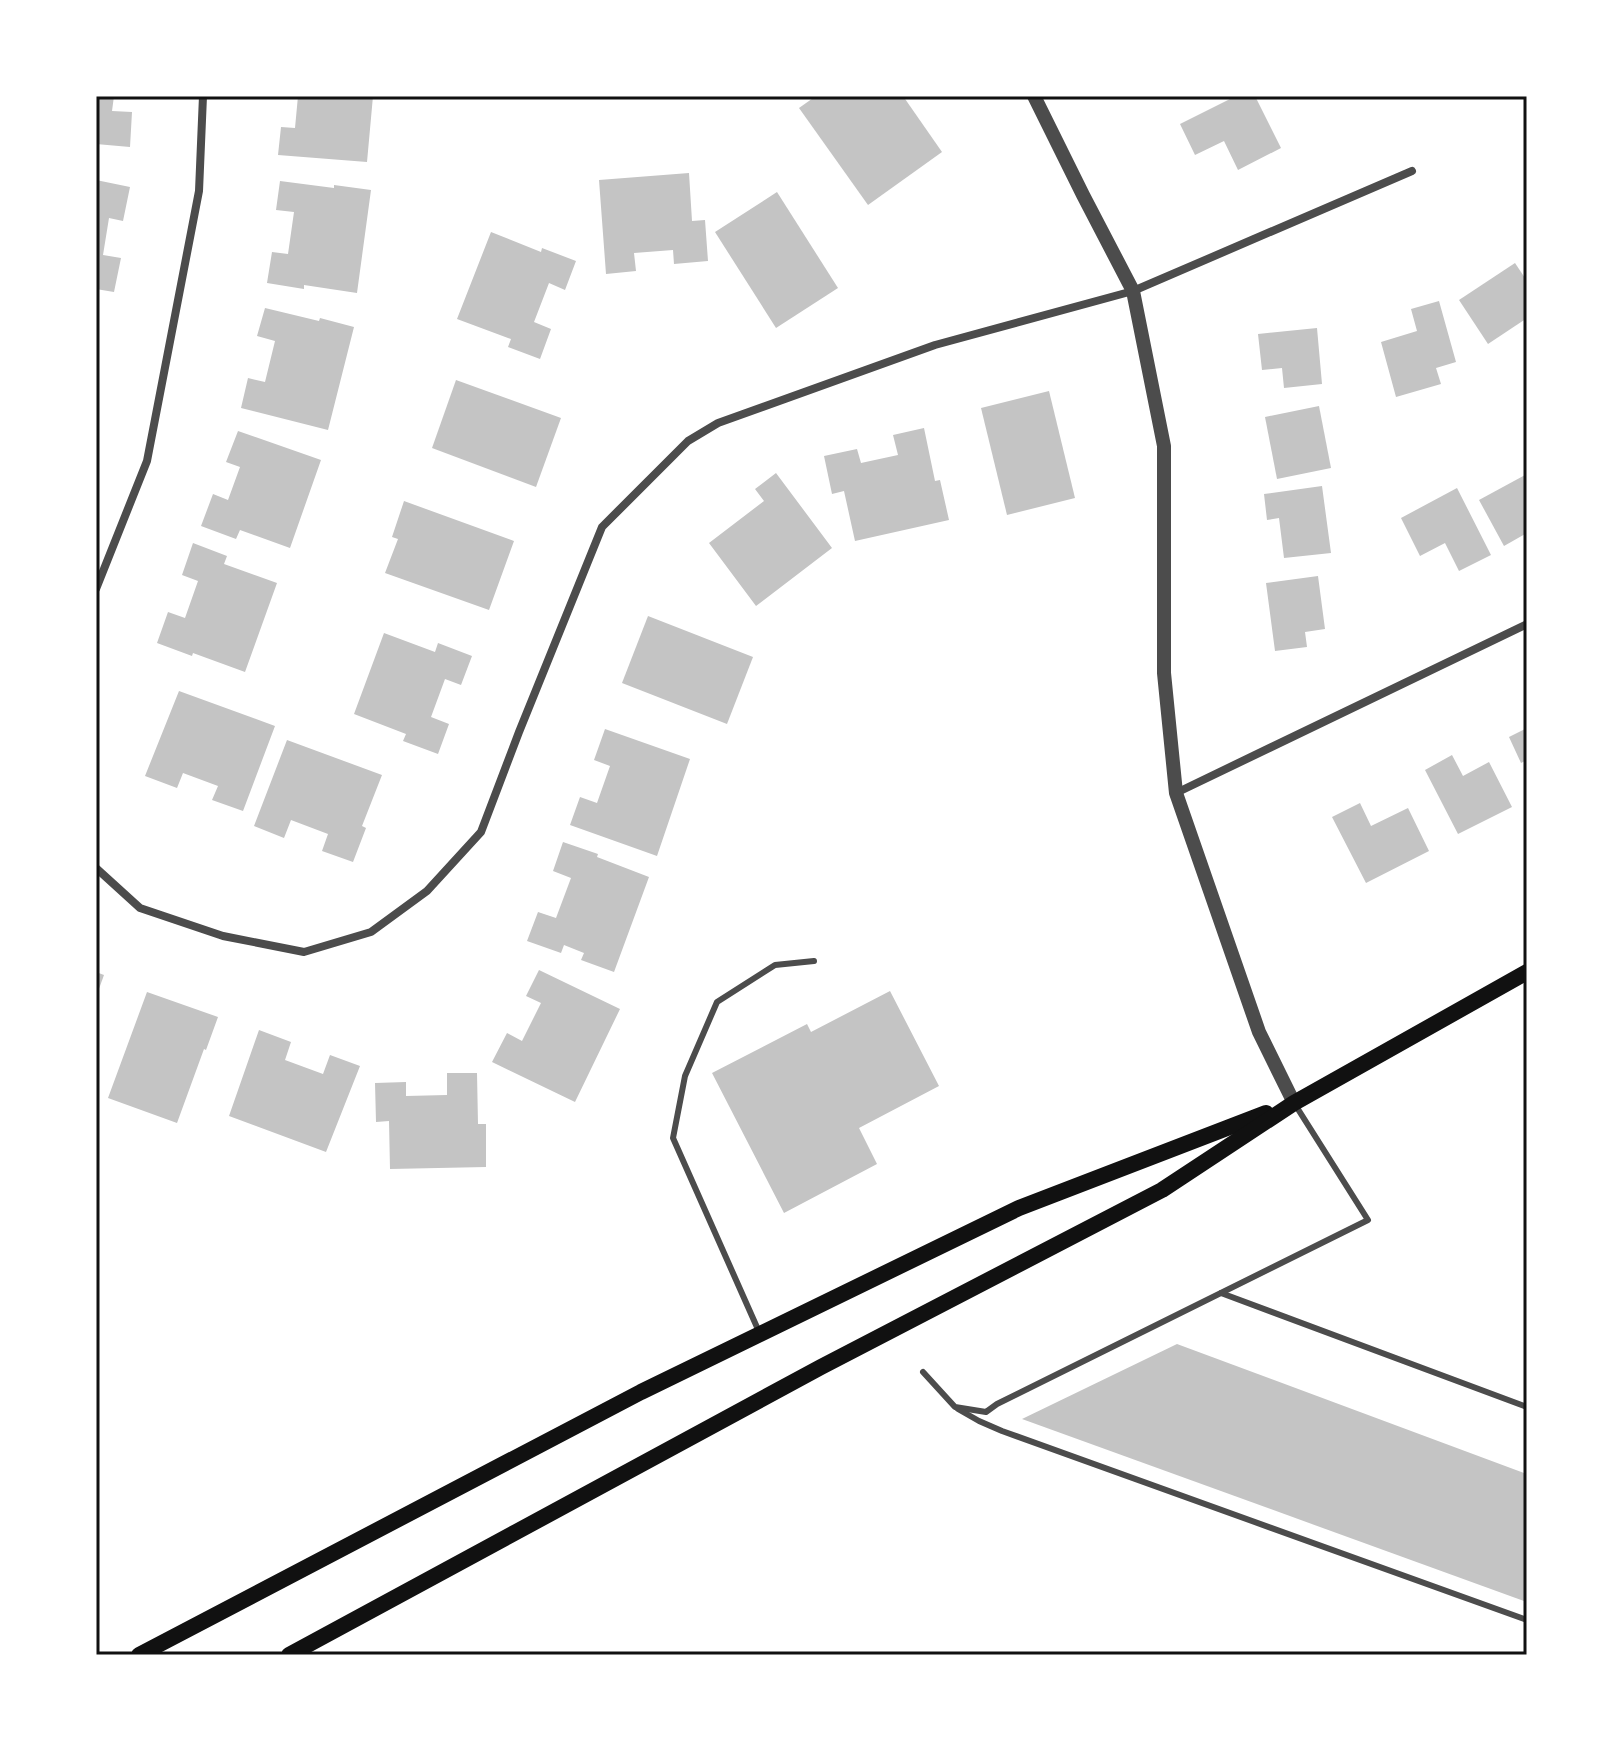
<svg xmlns="http://www.w3.org/2000/svg" width="1623" height="1751" font-family="'Titillium Web',sans-serif">
  <style>
    .building { fill: #c4c4c4 }
    .lines { fill: none; stroke-linecap: round; stroke-linejoin: round }
    .service { stroke: #4c4c4c; stroke-width: 6 }
    .minor { stroke: #4c4c4c; stroke-width: 8 }
    .tertiary { stroke: #4c4c4c; stroke-width: 14 }
    .secondary { stroke: #111; stroke-width: 16 }
    .neatline { fill: none; stroke: #111; stroke-width: 3 }
  </style>
  <rect width="100%" height="100%" fill="#fff"/>
  <!-- building -->
  <g class="building">
    <polygon points="96,96 114,96 112,111 132,112 130,147 96,144"/>
    <polygon points="298,96 373,96 367,162 278,155 281,127 295,128"/>
    <polygon points="816,96 903,96 942,152 868,205 799,108"/>
    <polygon points="1236,96 1255,96 1281,148 1238,170 1224,141 1195,155 1180,124"/>
    <polygon points="689,173 692,221 705,220 708,261 674,264 673,250 634,253 636,271 606,274 599,180"/>
    <polygon points="96,180 130,187 123,221 109,218 103,255 121,258 114,292 96,289"/>
    <polygon points="280,181 334,188 334,185 371,190 357,293 304,285 304,289 267,283 272,252 288,254 294,212 276,210"/>
    <polygon points="777,192 838,288 776,328 715,232"/>
    <polygon points="491,232 541,252 542,248 576,261 565,290 549,283 534,322 551,329 540,359 508,347 511,339 457,319"/>
    <polygon points="1515,263 1527,281 1527,318 1488,344 1459,300"/>
    <polygon points="1439,301 1456,362 1436,368 1441,384 1396,397 1381,342 1417,331 1411,309"/>
    <polygon points="265,308 319,321 320,318 354,327 328,430 241,408 248,378 265,382 275,341 257,336"/>
    <polygon points="1317,328 1322,384 1284,388 1282,368 1262,370 1258,334"/>
    <polygon points="456,380 561,418 536,487 432,448"/>
    <polygon points="1049,391 1075,498 1007,515 981,408"/>
    <polygon points="1319,406 1331,468 1277,479 1265,417"/>
    <polygon points="924,428 935,481 940,480 949,520 855,541 844,491 832,494 824,456 857,449 861,463 898,455 893,435"/>
    <polygon points="238,431 321,460 290,548 240,530 236,539 201,526 213,494 228,500 240,467 226,462"/>
    <polygon points="776,473 832,548 756,606 709,543 764,501 755,489"/>
    <polygon points="1527,474 1527,533 1504,546 1479,500"/>
    <polygon points="1322,486 1331,553 1284,558 1279,518 1267,520 1264,494"/>
    <polygon points="1457,488 1491,555 1459,571 1445,543 1420,556 1401,518"/>
    <polygon points="404,501 514,541 489,610 385,573 398,539 392,537"/>
    <polygon points="193,543 227,556 224,564 277,583 245,672 193,653 192,656 157,643 168,612 185,618 198,581 182,575"/>
    <polygon points="1318,576 1325,629 1305,632 1307,647 1275,651 1266,583"/>
    <polygon points="648,616 753,657 727,724 622,683"/>
    <polygon points="384,633 435,652 438,643 472,656 461,685 445,679 431,717 449,724 438,754 403,741 406,734 354,714"/>
    <polygon points="179,691 275,726 243,811 212,800 218,786 183,773 177,788 145,776"/>
    <polygon points="1527,728 1527,760 1521,763 1509,737"/>
    <polygon points="605,729 690,759 657,856 570,825 580,797 597,803 610,766 594,760"/>
    <polygon points="287,740 382,775 362,826 366,828 353,862 322,851 328,834 291,820 284,838 254,826"/>
    <polygon points="1452,755 1463,776 1489,762 1512,807 1458,834 1425,770"/>
    <polygon points="1360,803 1371,826 1408,808 1429,851 1366,883 1332,817"/>
    <polygon points="563,842 598,854 597,857 649,877 614,972 581,960 584,953 564,945 561,953 527,941 538,912 556,918 571,878 553,871"/>
    <polygon points="539,970 620,1009 575,1102 492,1062 507,1033 522,1041 541,1003 526,996"/>
    <polygon points="96,972 104,975 96,997"/>
    <polygon points="890,991 939,1086 859,1128 877,1164 784,1213 712,1073 807,1024 811,1032"/>
    <polygon points="147,992 218,1017 206,1050 204,1049 177,1123 108,1098"/>
    <polygon points="259,1030 291,1042 285,1060 323,1074 330,1055 360,1066 326,1152 229,1116"/>
    <polygon points="447,1073 477,1073 478,1124 486,1124 486,1167 390,1169 389,1121 376,1122 375,1083 406,1082 406,1096 447,1095"/>
    <polygon points="1177,1344 1527,1474 1527,1602 1022,1419"/>
  </g>
  <g class="lines">
    <!-- service -->
    <g class="service">
      <polyline points="1221,1293 1527,1407"/>
      <polyline points="760,1334 673,1138 685,1076 717,1002 775,965 814,961"/>
      <polyline points="923,1372 955,1407 986,1412 997,1404 1368,1220 1296,1106"/>
      <polyline points="958,1409 979,1421 1002,1431 1527,1620"/>
    </g>
    <!-- minor -->
    <g class="minor">
      <polyline points="96,589 147,461 199,191 203,96"/>
      <polyline points="1176,793 1527,624"/>
      <polyline points="96,868 140,908 223,936 304,952 371,932 427,891 481,832 519,732 602,527 688,441 718,423 935,345 1133,291 1412,171"/>
    </g>
    <!-- tertiary -->
    <polyline class="tertiary" points="1034,96 1083,195 1133,291 1164,446 1164,673 1176,793 1259,1032 1294,1103"/>
    <!-- secondary -->
    <g class="secondary">
      <polyline points="139,1655 641,1392 1019,1208 1266,1113"/>
      <polyline points="289,1655 821,1367 1162,1190 1294,1103 1527,972"/>
    </g>
  </g>
  <!-- border -->
  <rect width="1623" height="1751" fill="none" stroke="#ffffff" stroke-width="196"/>
  <rect x="98" y="98" width="1427" height="1555" class="neatline"/>
</svg>
